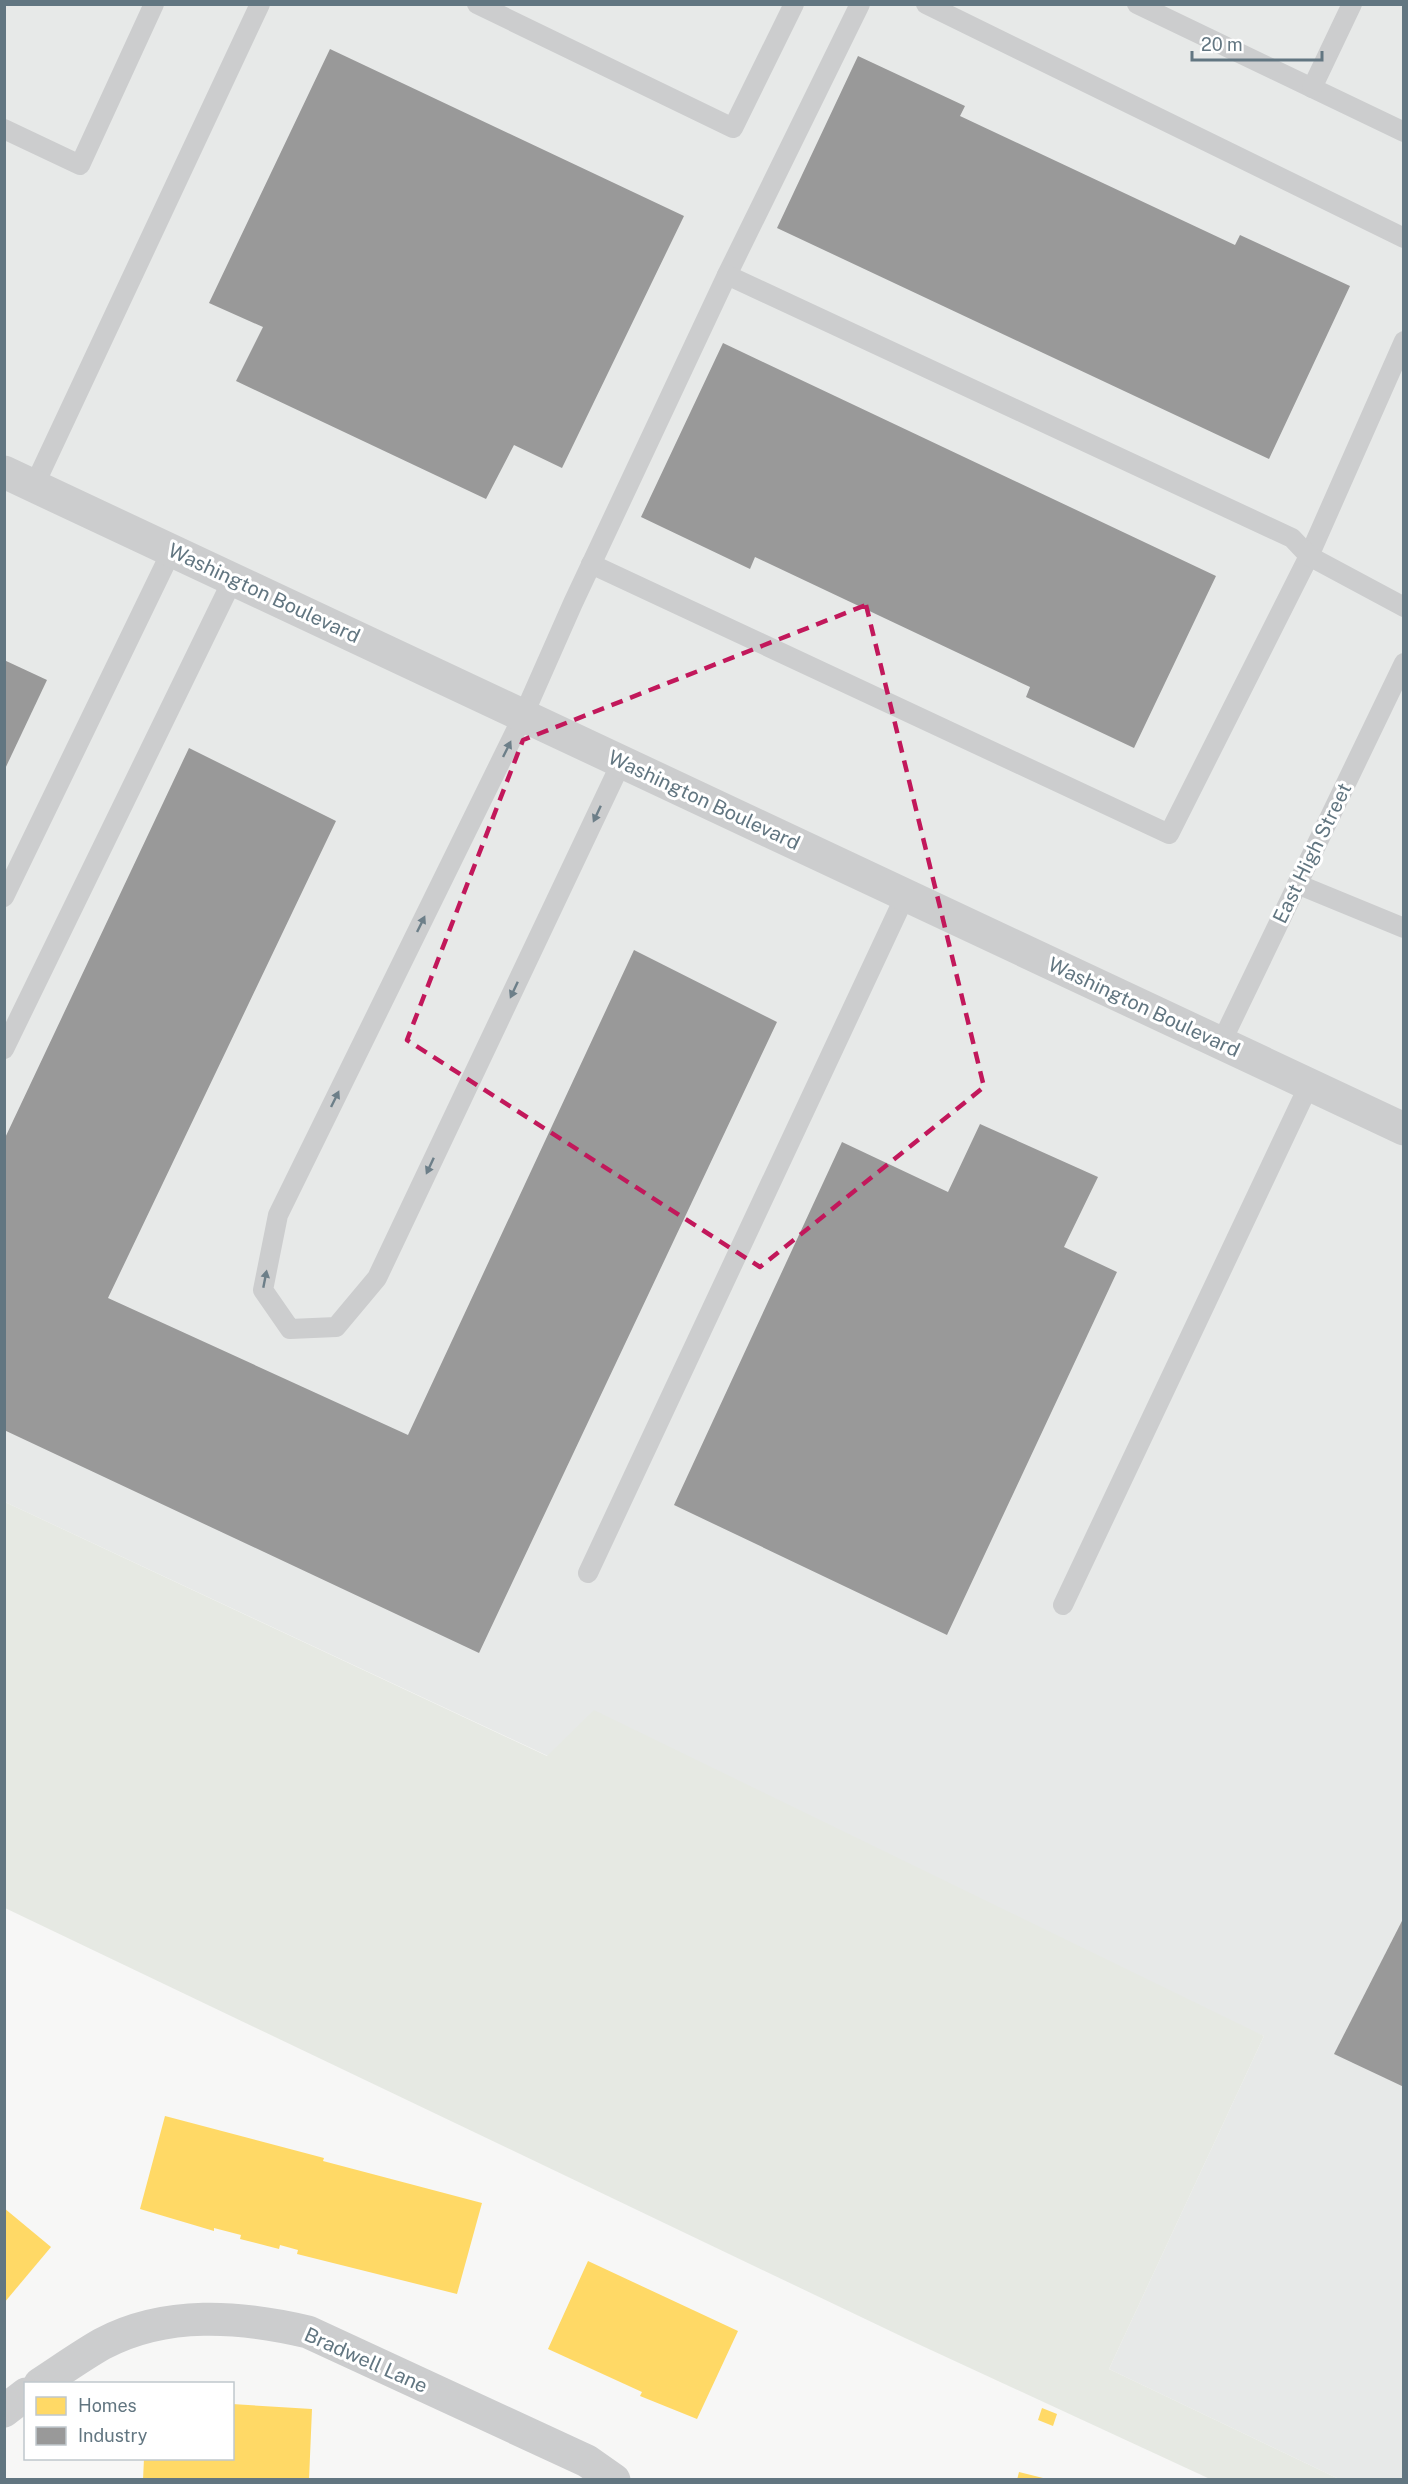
<svg xmlns="http://www.w3.org/2000/svg" width="1408" height="2484" font-family="'Public Sans',sans-serif">
  <style>
    .built { fill: #e7e9e8 }
    .green { fill: #e6e9e3 }
    .homes { fill: #ffd966 }
    .industry { fill: #999 }
    .lines { fill: none; stroke-linecap: round; stroke-linejoin: round }
    .lane { stroke: #cccdce; stroke-width: 20 }
    .street { stroke: #cccdce; stroke-width: 33 }
    .oneway { fill: #6d7f89 }
    .marked { fill: none; stroke: #c2185b; stroke-width: 4.5; stroke-dasharray: 12 8; stroke-linejoin: round }
    .labels { text-anchor: middle; dominant-baseline: central; stroke-width: 6; stroke-linejoin: round; paint-order: stroke }
    .street-label { font-size: 20px; fill: #627681; stroke: #fff }
  </style>
  <rect width="100%" height="100%" fill="#f7f7f6"/>
  <!-- built -->
  <polygon class="built" points="5,5 1403,5 1403,2479 1339,2479 1109,2369 1264,2036 548,1756 5,1502"/>
  <!-- green -->
  <polygon class="green" points="5,1502 547,1756 594,1710 1264,2036 1109,2369 1339,2479 1210,2479 905,2338 5,1908"/>
  <!-- homes -->
  <g class="homes">
    <polygon points="165,2116 324,2158 323,2161 482,2203 457,2294 297,2254 298,2250 280,2245 279,2249 240,2239 241,2235 214,2228 214,2231 140,2209"/>
    <polygon points="4,2208 51,2247 4,2303"/>
    <polygon points="588,2261 738,2331 697,2419 640,2396 642,2392 548,2349"/>
    <polygon points="232,2404 312,2409 309,2480 143,2480 144,2458 232,2458"/>
    <polygon points="1042,2408 1057,2414 1053,2426 1038,2420"/>
    <polygon points="1019,2472 1047,2479 1047,2480 1017,2480"/>
  </g>
  <!-- industry -->
  <g class="industry">
    <polygon points="330,49 684,216 562,468 514,445 486,499 236,381 263,327 209,303"/>
    <polygon points="858,56 965,106 960,116 1235,245 1240,235 1350,286 1269,459 777,228"/>
    <polygon points="723,343 1216,576 1134,748 1026,697 1030,687 755,557 750,569 641,517"/>
    <polygon points="4,660 47,680 4,771"/>
    <polygon points="189,748 336,821 108,1298 408,1435 634,950 777,1022 479,1653 4,1430 4,1140"/>
    <polygon points="980,1124 1098,1177 1064,1247 1117,1272 947,1635 674,1505 842,1142 948,1192"/>
    <polygon points="1404,1917 1404,2087 1334,2054"/>
  </g>
  <g class="lines">
    <!-- lane -->
    <g class="lane">
      <polyline points="477,4 733,128 794,4"/>
      <polyline points="926,4 1404,238"/>
      <polyline points="1137,4 1404,132"/>
      <polyline points="1312,88 1352,4"/>
      <polyline points="4,129 80,165 154,4"/>
      <polyline points="727,275 860,4"/>
      <polyline points="34,486 260,4"/>
      <polyline points="591,564 1169,834 1309,556 1404,341"/>
      <polyline points="622,761 377,1278 336,1327 290,1329 263,1290 278,1215 524,714 573,603 727,275 1292,538 1309,556 1404,607"/>
      <polyline points="1297,884 1404,928"/>
      <polyline points="4,897 172,550"/>
      <polyline points="1221,1043 1404,663"/>
      <polyline points="4,1049 233,579"/>
      <polyline points="588,1573 906,894"/>
      <polyline points="1063,1605 1309,1085"/>
    </g>
    <!-- street -->
    <g class="street">
      <polyline points="4,472 1404,1129"/>
      <path d="M40,2384C60,2371 81,2356 102,2344C166,2310 240,2316 308,2332L587,2461L614,2480"/>
      <polyline points="4,2411 26,2394"/>
    </g>
  </g>
  <!-- one-way arrows -->
  <defs><path id="oneway-solid" d="M-6-.8H1V-3.2L6.5 0L1 3.2V.8H-6Z" transform="scale(1.5)"/></defs>
  <g class="oneway">
    <use href="#oneway-solid" transform="translate(507 749) rotate(-64)"/>
    <use href="#oneway-solid" transform="translate(597 814) rotate(115)"/>
    <use href="#oneway-solid" transform="translate(421 924) rotate(-64)"/>
    <use href="#oneway-solid" transform="translate(514 990) rotate(115)"/>
    <use href="#oneway-solid" transform="translate(335 1099) rotate(-64)"/>
    <use href="#oneway-solid" transform="translate(430 1166) rotate(115)"/>
    <use href="#oneway-solid" transform="translate(265 1279) rotate(-79)"/>
  </g>
  <!-- marked area -->
  <path class="marked" d="M866,605L984,1087L760,1267L407,1040L523,740Z"/>
  <g class="labels">
    <!-- street labels -->
    <g class="street-label">
      <text transform="translate(264 593) rotate(25)">Washington Boulevard</text>
      <text transform="translate(704 800) rotate(25)">Washington Boulevard</text>
      <text transform="translate(1312 853) rotate(-64)">East High Street</text>
      <text transform="translate(1144 1007) rotate(25)">Washington Boulevard</text>
      <text transform="translate(366 2360) rotate(24)">Bradwell Lane</text>
    </g>
  </g>
  <!-- border -->
  <rect width="1408" height="2484" fill="none" stroke="#627681" stroke-width="12"/>
  <!-- legend -->
  <rect x="24" y="2382" width="210" height="78" fill="#ffffff" stroke="#c0c8cd" stroke-width="1.5"/>
  <rect x="36" y="2397" width="30" height="18" fill="#ffd966" stroke="#c0c8cd" stroke-width="1.5"/>
  <text x="78" y="2412" font-size="18" fill="#627681">Homes</text>
  <rect x="36" y="2427" width="30" height="18" fill="#999999" stroke="#c0c8cd" stroke-width="1.5"/>
  <text x="78" y="2442" font-size="18" fill="#627681">Industry</text>
  <!-- scale -->
  <path d="M1192 51v9h130v-9" fill="none" stroke="#627681" stroke-width="3"/>
  <text x="1201" y="51" font-size="18" fill="#627681" stroke="#ffffff" stroke-width="4.5" paint-order="stroke">20 m</text>
</svg>
